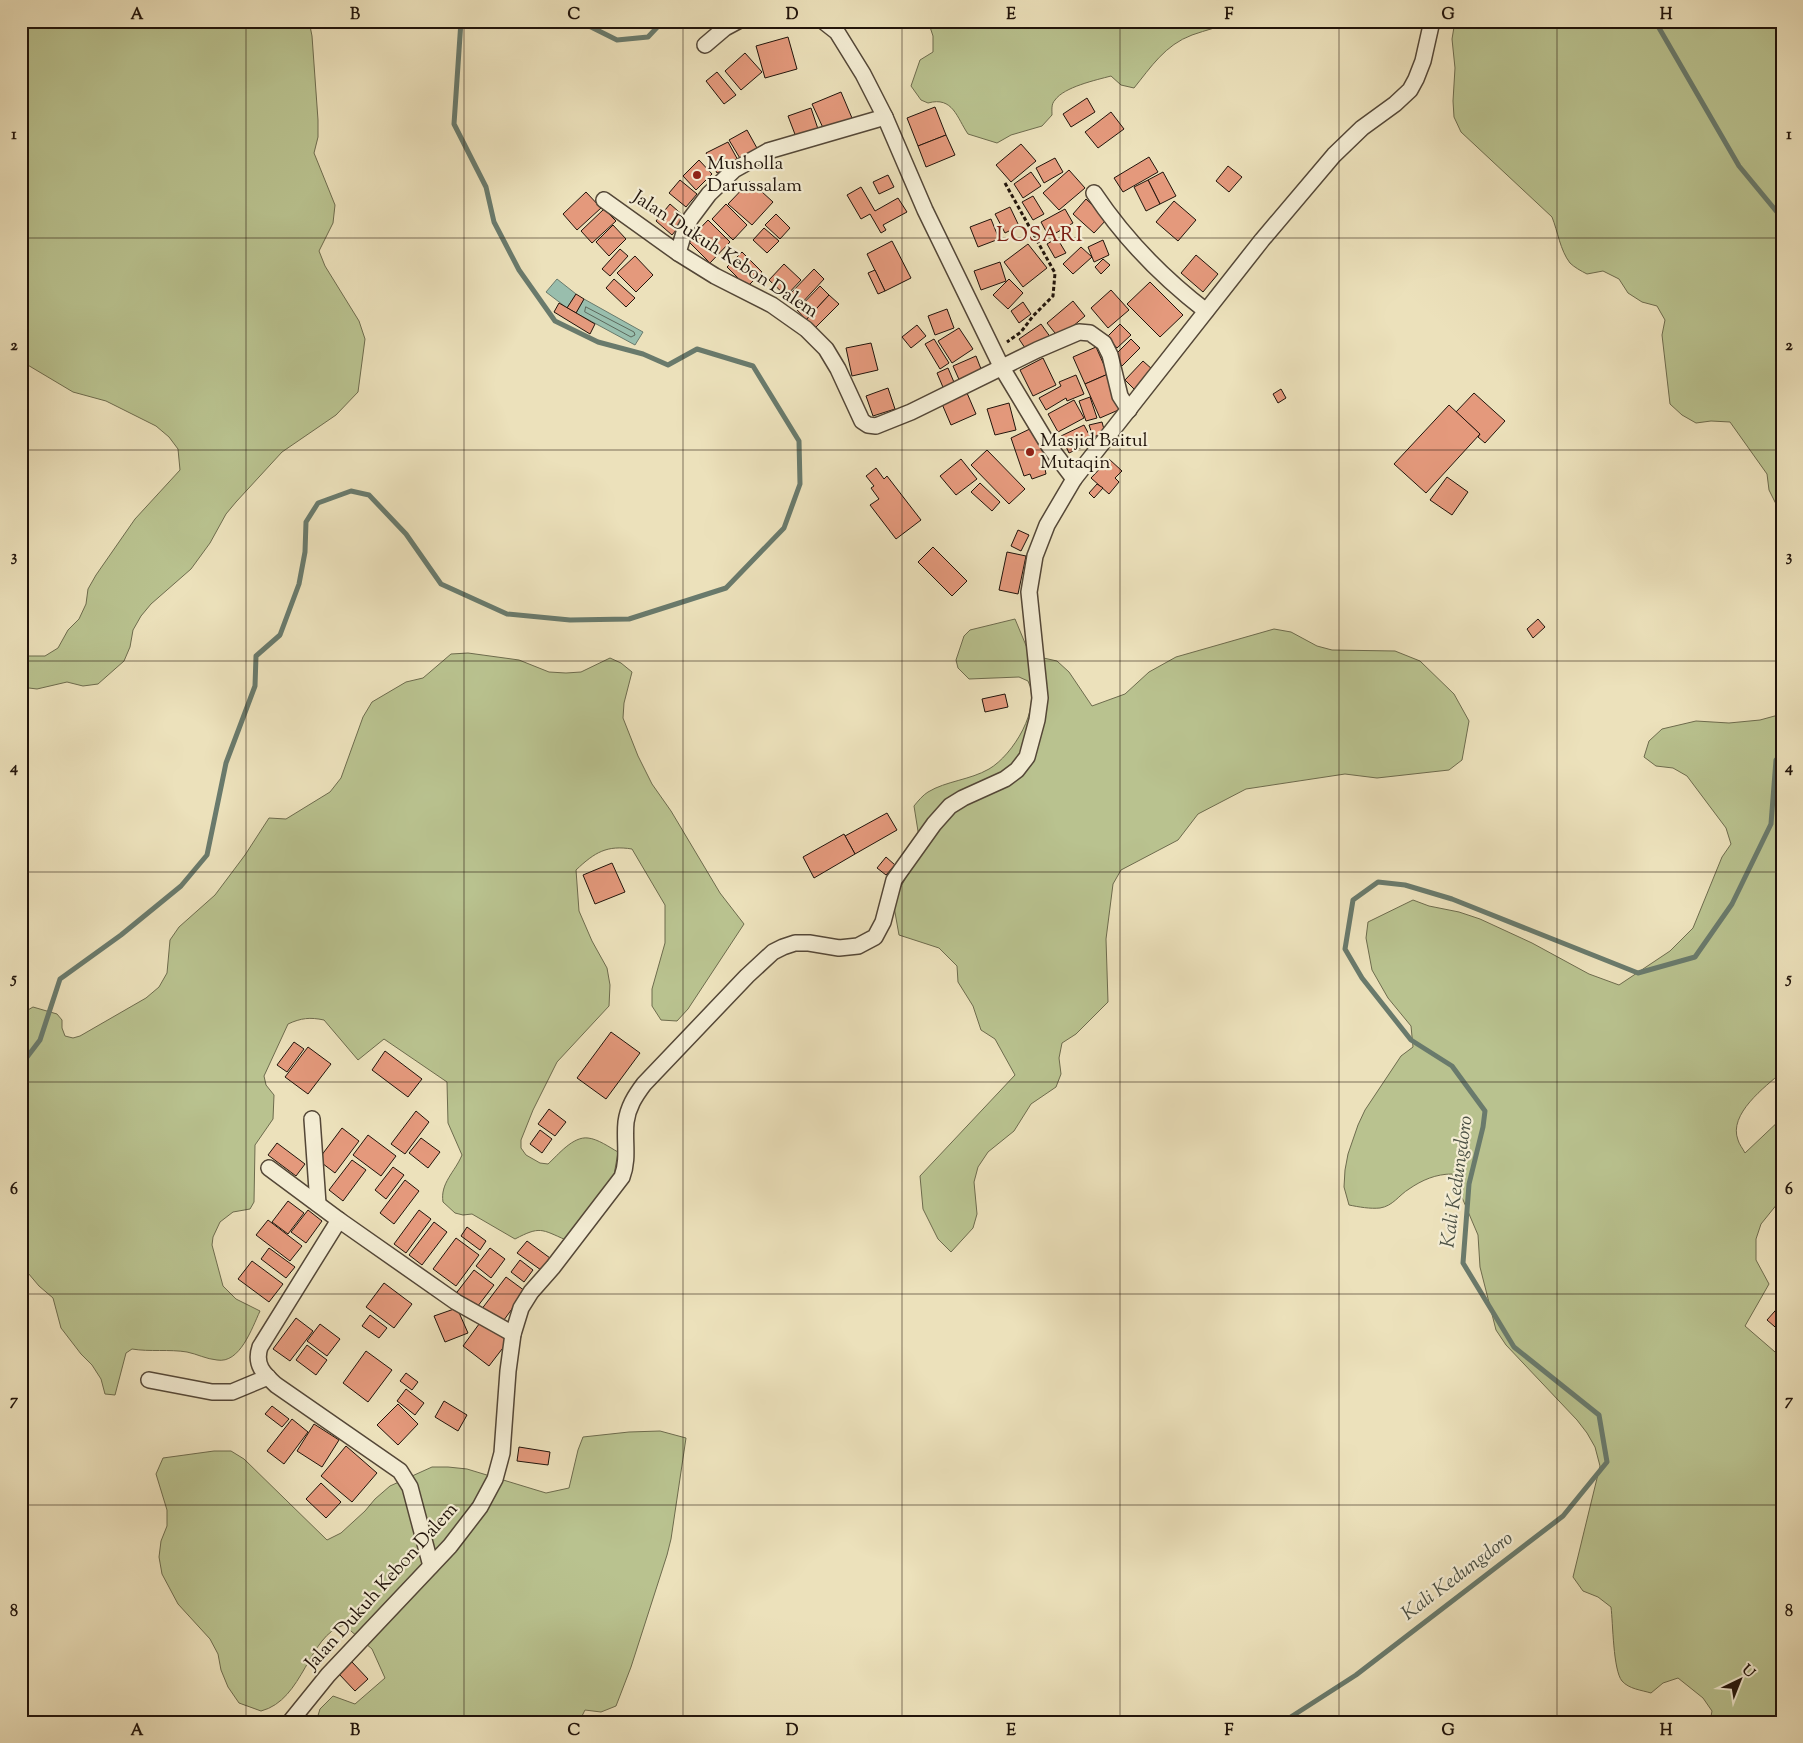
<svg xmlns="http://www.w3.org/2000/svg" width="1803" height="1743" font-family="'Sorts Mill Goudy',serif">
  <style>
    .green { fill: #b9c28f; stroke: #6d6b4d }
    .water { fill: #99bead; stroke: #697a6c }
    .lines { fill: none; stroke-linecap: round; stroke-linejoin: round }
    .shore { stroke: #5d695c; stroke-width: 1 }
    .stream { stroke: #697a6c; stroke-width: 5 }
    .building { fill: #e4997c; stroke: #21140b }
    .street-casing { stroke: #544737; stroke-width: 18 }
    .path { stroke: #21140b; stroke-width: 3; stroke-dasharray: 4 2.5; stroke-linecap: butt }
    .street { stroke: #f3ecd3; stroke-width: 15 }
    .grid { fill: none; stroke: #21140b; stroke-width: 1; stroke-opacity: 0.55 }
    .poi-dot { fill: #8f2418; stroke: #f3ecd3; stroke-width: 2 }
    .labels { text-anchor: middle; dominant-baseline: central; stroke-width: 4.5; stroke-linejoin: round; paint-order: stroke }
    .poi-label { font-size: 19px; fill: #21140b; stroke: #f3ecd3; text-anchor: start }
    .street-label { font-size: 19px; fill: #21140b; stroke: #f3ecd3 }
    .water-label { font-size: 20px; font-style: italic; fill: #4b5044; stroke: #f3ecd3 }
    .quarter-label { font-size: 21px; letter-spacing: 1px; fill: #7a1f14; stroke: #f3ecd3 }
    .neatline { fill: none; stroke: #21140b; stroke-width: 2 }
    .grid-label { font-size: 16px; text-anchor: middle; font-weight: bold; fill: #21140b }
  </style>
  <rect width="100%" height="100%" fill="#ece1bb"/>
  <filter id="stains"><feTurbulence type="fractalNoise" baseFrequency=".004" numOctaves="4"/><feColorMatrix values="0 0 0 0 .2 0 0 0 0 .09 0 0 0 0 .02 0 0 0 .5 -.17"/></filter>
  <radialGradient id="worn" r=".72"><stop offset=".6" stop-color="#630" stop-opacity="0"/><stop offset="1" stop-color="#630" stop-opacity=".3"/></radialGradient>
  <!-- green -->
  <g class="green">
    <polygon points="21,21 309,21 312,36 318,120 318,137 314,153 335,205 333,223 319,251 325,266 359,321 365,339 358,392 336,415 282,452 236,502 226,514 210,543 191,569 151,604 141,616 133,630 130,647 124,661 98,684 83,686 67,682 37,689 21,687 21,656 45,656 58,648 68,630 79,619 86,604 88,589 96,575 135,519 180,470 178,449 169,437 156,426 106,401 73,392 21,361"/>
    <path d="M928,21H1233C1220,27 1206,30 1192,35C1165,45 1151,67 1134,88L1121,85L1111,76C1096,80 1064,87 1055,100C1051,104 1052,110 1052,115L1042,126L1011,135L997,143L968,134C957,118 953,96 928,103L921,100L911,86L920,60L933,52V36Z"/>
    <path d="M1455,21H1782V509L1776,504L1769,490L1767,474L1730,422L1711,421L1696,423L1682,415L1670,404L1662,335L1665,320L1657,306L1642,302L1628,293L1619,279L1603,271L1587,274C1581,271 1574,267 1570,263C1560,250 1558,232 1552,217L1461,132L1454,117L1453,101L1455,68L1452,39Z"/>
    <path d="M1015,619L1030,655L1057,661L1069,672L1092,706L1125,694L1149,672L1176,657L1274,629L1291,632L1317,646L1332,650L1395,651L1420,661L1454,694L1469,721L1462,760L1449,770L1377,778L1345,774L1246,789L1198,814L1178,840L1121,870L1113,884L1106,939L1108,1002L1076,1034L1062,1043L1059,1058L1061,1074L1056,1087L1031,1104L1014,1131L988,1152L978,1167L974,1182L977,1214L973,1228L951,1252L938,1239L923,1209L920,1176L1015,1075L995,1039L981,1030L973,1006L958,982L957,966L939,948L899,935L893,901L921,850L914,806C918,801 923,795 928,792C946,781 970,780 989,769C1013,755 1042,708 1028,681L1019,677L969,679L958,668L956,660L964,636L970,630Z"/>
    <path d="M468,653L519,660L549,672L566,673L581,672L610,658L621,663L632,672L624,703L623,718L638,756L652,784L671,811L720,893L744,924L688,1009L677,1021L661,1020L652,1006V989L665,943V905L632,849C607,845 595,852 576,870L579,911L592,941L607,968L610,985L609,1006L557,1062L533,1110L521,1140V1148L526,1155L540,1163L548,1164C558,1155 573,1136 588,1138C598,1139 609,1147 618,1152L614,1175L566,1240C541,1229 540,1226 515,1239L472,1214L463,1215L455,1213L443,1202C440,1183 455,1172 462,1155L448,1123L447,1082L384,1039L358,1060L324,1020C310,1017 301,1018 288,1024L264,1076L266,1085L274,1095L273,1119L255,1145L254,1202L250,1209L233,1212L220,1222L213,1237L212,1245L223,1286L236,1299L260,1311C252,1328 240,1364 217,1360C206,1359 197,1354 187,1352C169,1349 150,1352 132,1349L126,1353L115,1395L105,1394L101,1379L92,1365L81,1354L61,1328L53,1298L39,1286L28,1273L21,1259V1014L33,1007L57,1014L62,1020V1028L65,1036L73,1038L80,1036L146,998L159,987L167,973L170,940L179,927L215,895L245,855L269,818L286,819L330,792L341,778L363,717L372,702L406,682L423,678L451,654Z"/>
    <path d="M1782,714V1072C1765,1087 1728,1114 1738,1140C1739,1144 1743,1149 1745,1153L1782,1118V1198L1761,1224L1756,1239V1260L1769,1284L1745,1326L1782,1358V1722H1710L1712,1711L1703,1698L1678,1678L1663,1683L1651,1693C1641,1690 1629,1689 1622,1681C1613,1670 1613,1623 1611,1607L1598,1597L1583,1591L1573,1577L1600,1466L1595,1447L1587,1433L1577,1420L1506,1345L1496,1330L1480,1267L1478,1235L1452,1174C1436,1174 1422,1180 1409,1189C1399,1195 1393,1206 1380,1208C1370,1209 1359,1207 1349,1205L1344,1187L1345,1170L1348,1154L1358,1125L1365,1110L1401,1056L1413,1047L1411,1026L1388,998L1372,970L1366,938L1368,922L1413,900L1429,906L1459,912L1480,919L1532,943L1589,974L1619,985L1670,951L1693,928L1722,857L1731,844L1726,828L1687,776L1673,768L1656,766L1644,757L1649,741L1662,729L1696,721L1729,723L1760,720Z"/>
    <path d="M660,1431L686,1438L671,1539L667,1555L631,1667L616,1706L601,1712L585,1710L579,1722H316L320,1709L333,1696L355,1704L385,1678L372,1649L344,1625C308,1635 304,1700 261,1711L239,1703L228,1687L221,1670L218,1654L210,1639L178,1604L162,1574L159,1557L161,1541L167,1526V1510L156,1474L163,1458L214,1451H231L244,1459L327,1540L341,1533L365,1511L375,1499L390,1486L432,1467H448L467,1469L546,1493L569,1488L578,1450L583,1437L629,1432Z"/>
  </g>
  <!-- water -->
  <g class="water">
    <polygon points="557,279 576,294 567,308 546,292"/>
    <polygon points="584,299 643,332 635,345 576,313"/>
  </g>
  <g class="lines">
    <!-- shore -->
    <polygon class="shore" points="586,307 634,332 635,335 631,337 585,312"/>
    <!-- stream -->
    <g class="stream">
      <polyline points="579,21 617,40 648,37 663,21"/>
      <polyline points="1655,21 1739,166 1782,218"/>
      <polyline points="21,24 26,21"/>
      <polyline points="21,1065 40,1040 60,979 121,935 181,886 207,855 226,763 255,686 256,656 280,635 299,584 305,552 306,522 318,503 351,491 369,495 406,534 441,584 507,614 570,620 629,619 726,588 784,528 800,484 799,441 753,366 697,349 668,365 643,354 598,342 555,321 519,270 494,222 486,187 454,124 461,21"/>
      <polyline points="1283,1722 1356,1675 1563,1516 1607,1462 1599,1415 1514,1347 1463,1263 1469,1184 1483,1127 1485,1111 1452,1066 1411,1040 1362,978 1345,949 1353,900 1378,882 1405,885 1452,899 1638,973 1695,957 1732,904 1771,824 1776,760 1782,754"/>
    </g>
  </g>
  <!-- building -->
  <g class="building">
    <polygon points="788,37 797,69 765,78 756,46"/>
    <polygon points="745,53 762,72 741,90 725,71"/>
    <polygon points="717,72 736,95 724,104 706,81"/>
    <polygon points="841,92 852,118 824,130 812,104"/>
    <polygon points="1087,98 1095,112 1071,127 1063,114"/>
    <polygon points="935,107 946,135 918,146 907,118"/>
    <polygon points="811,108 818,129 796,137 788,116"/>
    <polygon points="1111,112 1124,129 1098,148 1085,132"/>
    <polygon points="747,130 758,150 741,160 729,140"/>
    <polygon points="946,135 955,155 926,167 918,146"/>
    <polygon points="728,142 739,162 717,173 706,153"/>
    <polygon points="1021,144 1036,161 1011,182 996,165"/>
    <polygon points="1149,157 1158,172 1123,192 1114,178"/>
    <polygon points="1055,158 1063,172 1044,183 1036,168"/>
    <polygon points="699,160 712,174 696,190 683,176"/>
    <polygon points="1228,166 1242,177 1229,192 1216,181"/>
    <polygon points="1069,170 1085,188 1059,210 1043,193"/>
    <polygon points="1031,172 1041,186 1023,198 1014,184"/>
    <polygon points="1163,172 1176,196 1160,204 1148,180"/>
    <polygon points="888,175 894,187 879,194 873,182"/>
    <polygon points="680,180 697,194 686,207 669,193"/>
    <polygon points="1148,180 1160,204 1146,211 1134,187"/>
    <polygon points="750,181 773,202 752,225 728,204"/>
    <polygon points="861,187 875,211 898,198 907,212 883,225 886,230 881,233 870,214 861,219 847,195"/>
    <polygon points="586,192 601,208 577,230 563,214"/>
    <polygon points="1033,196 1044,214 1033,220 1022,202"/>
    <polygon points="1086,199 1107,219 1094,233 1073,214"/>
    <polygon points="1174,201 1196,220 1178,241 1156,222"/>
    <polygon points="670,204 686,218 672,235 656,221"/>
    <polygon points="726,204 747,225 733,240 712,219"/>
    <polygon points="1010,207 1019,226 1005,233 995,214"/>
    <polygon points="604,209 616,221 592,243 581,231"/>
    <polygon points="1065,209 1073,223 1049,237 1041,222"/>
    <polygon points="776,214 790,228 780,239 765,225"/>
    <polygon points="991,219 999,239 978,247 970,227"/>
    <polygon points="708,220 730,242 710,263 688,241"/>
    <polygon points="613,225 626,239 609,256 596,242"/>
    <polygon points="764,228 779,241 767,253 753,240"/>
    <polygon points="1057,238 1066,253 1055,258 1047,244"/>
    <polygon points="1103,240 1109,255 1094,262 1088,247"/>
    <polygon points="892,241 911,278 885,291 867,254"/>
    <polygon points="1028,244 1047,268 1023,287 1004,262"/>
    <polygon points="1081,247 1092,257 1073,274 1063,264"/>
    <polygon points="620,249 628,256 610,276 602,269"/>
    <polygon points="742,252 762,272 747,287 727,267"/>
    <polygon points="1196,255 1218,274 1203,292 1181,273"/>
    <polygon points="635,256 653,275 636,292 617,273"/>
    <polygon points="1103,259 1110,265 1101,274 1095,267"/>
    <polygon points="1000,262 1006,281 981,290 974,271"/>
    <polygon points="784,264 801,280 786,296 769,280"/>
    <polygon points="814,269 824,279 800,305 789,295"/>
    <polygon points="875,270 885,291 878,294 868,273"/>
    <polygon points="614,279 635,298 626,307 606,288"/>
    <polygon points="1009,279 1023,293 1008,309 993,295"/>
    <polygon points="1150,282 1183,315 1160,337 1127,304"/>
    <polygon points="820,286 829,295 806,320 797,310"/>
    <polygon points="1111,290 1129,310 1108,328 1091,308"/>
    <polygon points="576,294 584,299 576,313 567,308"/>
    <polygon points="829,295 839,304 815,328 806,320"/>
    <polygon points="1073,301 1085,316 1059,338 1047,323"/>
    <polygon points="1023,302 1031,314 1019,323 1011,311"/>
    <polygon points="559,303 595,324 590,334 554,312"/>
    <polygon points="947,309 954,328 935,335 928,316"/>
    <polygon points="1041,324 1051,338 1029,354 1019,339"/>
    <polygon points="1120,324 1131,335 1117,348 1107,337"/>
    <polygon points="917,325 926,336 911,348 902,337"/>
    <polygon points="959,328 973,349 952,363 938,341"/>
    <polygon points="934,339 949,363 940,369 925,344"/>
    <polygon points="1131,339 1140,348 1122,366 1113,357"/>
    <polygon points="871,343 878,370 852,376 846,348"/>
    <polygon points="1096,347 1108,374 1085,384 1073,357"/>
    <polygon points="976,356 983,374 961,384 953,366"/>
    <polygon points="1043,358 1056,385 1033,396 1020,370"/>
    <polygon points="1143,361 1153,370 1135,390 1125,380"/>
    <polygon points="948,368 956,387 945,392 937,373"/>
    <polygon points="1108,374 1123,408 1100,418 1085,384"/>
    <polygon points="1076,375 1084,394 1067,401 1066,398 1046,410 1039,398 1061,386 1059,382"/>
    <polygon points="888,388 895,409 873,416 866,396"/>
    <polygon points="1281,389 1286,398 1278,403 1273,394"/>
    <polygon points="967,393 976,414 951,425 942,404"/>
    <polygon points="1474,393 1505,421 1485,443 1478,437 1480,434 1456,412"/>
    <polygon points="1090,397 1097,418 1086,421 1079,401"/>
    <polygon points="1074,400 1084,418 1058,432 1048,414"/>
    <polygon points="1009,403 1016,430 995,435 987,409"/>
    <polygon points="1449,405 1480,434 1426,493 1394,464"/>
    <polygon points="1102,422 1105,433 1093,437 1089,425"/>
    <polygon points="1084,425 1093,442 1069,453 1061,436"/>
    <polygon points="1034,427 1051,467 1045,469 1046,474 1032,479 1030,474 1024,476 1011,438"/>
    <polygon points="987,450 1025,489 1009,504 971,465"/>
    <polygon points="961,459 977,479 956,495 940,476"/>
    <polygon points="1109,459 1122,471 1115,478 1119,482 1109,494 1091,478"/>
    <polygon points="876,468 884,479 887,476 921,520 896,539 870,505 879,499 871,488 874,486 866,476"/>
    <polygon points="1447,477 1468,492 1452,515 1430,500"/>
    <polygon points="980,483 1000,502 992,511 971,492"/>
    <polygon points="1097,484 1103,488 1094,498 1089,493"/>
    <polygon points="1018,530 1029,535 1021,551 1011,546"/>
    <polygon points="933,547 967,581 952,596 918,562"/>
    <polygon points="1007,552 1026,556 1018,594 999,590"/>
    <polygon points="1538,619 1545,627 1533,638 1527,629"/>
    <polygon points="1005,694 1008,707 985,712 982,699"/>
    <polygon points="887,813 897,830 855,854 845,836"/>
    <polygon points="844,834 855,854 814,878 803,857"/>
    <polygon points="886,857 895,865 886,875 877,868"/>
    <polygon points="612,863 625,892 595,904 583,875"/>
    <polygon points="611,1032 640,1053 606,1099 577,1078"/>
    <polygon points="294,1042 304,1049 287,1072 277,1065"/>
    <polygon points="308,1047 331,1064 308,1094 285,1077"/>
    <polygon points="385,1051 422,1079 408,1097 372,1070"/>
    <polygon points="549,1109 566,1122 555,1136 538,1124"/>
    <polygon points="416,1111 429,1122 405,1154 391,1144"/>
    <polygon points="342,1128 359,1141 335,1173 318,1160"/>
    <polygon points="540,1130 552,1139 542,1153 530,1144"/>
    <polygon points="368,1135 396,1156 381,1176 353,1155"/>
    <polygon points="421,1138 440,1152 428,1168 409,1153"/>
    <polygon points="277,1143 305,1164 296,1176 268,1155"/>
    <polygon points="352,1160 366,1170 343,1201 329,1190"/>
    <polygon points="393,1167 404,1175 386,1199 375,1190"/>
    <polygon points="405,1180 419,1191 394,1224 380,1213"/>
    <polygon points="288,1201 304,1213 288,1234 272,1222"/>
    <polygon points="308,1210 322,1221 306,1243 291,1232"/>
    <polygon points="419,1210 431,1219 406,1253 394,1244"/>
    <polygon points="268,1220 302,1246 290,1261 256,1235"/>
    <polygon points="434,1222 447,1232 422,1265 409,1255"/>
    <polygon points="467,1227 486,1241 480,1250 461,1236"/>
    <polygon points="456,1238 479,1255 456,1286 433,1269"/>
    <polygon points="527,1241 550,1258 541,1270 517,1253"/>
    <polygon points="269,1248 295,1267 286,1278 261,1259"/>
    <polygon points="490,1248 505,1259 491,1278 476,1266"/>
    <polygon points="520,1260 533,1270 524,1282 511,1272"/>
    <polygon points="252,1261 283,1284 269,1302 238,1279"/>
    <polygon points="474,1270 494,1285 474,1311 454,1296"/>
    <polygon points="506,1277 525,1291 501,1324 481,1310"/>
    <polygon points="384,1283 412,1304 394,1328 366,1307"/>
    <polygon points="1782,1303 1782,1333 1767,1320"/>
    <polygon points="457,1308 468,1333 445,1342 434,1316"/>
    <polygon points="370,1315 387,1328 379,1338 362,1326"/>
    <polygon points="296,1318 313,1331 290,1361 273,1349"/>
    <polygon points="482,1320 509,1340 489,1366 463,1346"/>
    <polygon points="320,1324 340,1339 327,1356 307,1341"/>
    <polygon points="307,1345 327,1360 316,1375 296,1360"/>
    <polygon points="366,1351 392,1370 368,1402 343,1383"/>
    <polygon points="406,1373 418,1382 412,1390 400,1381"/>
    <polygon points="406,1389 424,1403 415,1415 397,1401"/>
    <polygon points="444,1401 467,1415 458,1431 435,1417"/>
    <polygon points="398,1404 418,1424 398,1445 377,1425"/>
    <polygon points="272,1406 289,1419 282,1427 265,1414"/>
    <polygon points="292,1419 308,1432 284,1464 267,1451"/>
    <polygon points="314,1424 339,1440 322,1467 297,1451"/>
    <polygon points="346,1446 377,1473 352,1502 321,1476"/>
    <polygon points="519,1447 550,1452 548,1465 517,1461"/>
    <polygon points="321,1483 341,1502 326,1518 306,1499"/>
    <polygon points="352,1662 368,1679 355,1691 339,1674"/>
  </g>
  <g class="lines">
    <defs>
      <g id="street">
        <polyline points="823,21 837,32 863,74 885,117 925,210 1002,368 1049,446 1074,479"/>
        <polyline points="705,45 725,28 738,21"/>
        <path d="M1094,193C1124,238 1163,278 1206,311"/>
        <polyline points="604,200 678,253 715,276 772,305 806,329 826,349 838,369 862,421 868,425 876,426 911,412 1037,350 1079,332 1090,333 1104,343 1110,355 1120,396 1129,410"/>
        <polyline points="678,253 685,229 691,218 709,194 734,170 768,151 885,117"/>
        <polyline points="312,1119 318,1204"/>
        <polyline points="269,1168 339,1220 456,1302 513,1334"/>
        <path d="M339,1220L260,1347C254,1365 264,1374 276,1385L400,1471L410,1487L431,1566"/>
        <polyline points="149,1380 212,1392 232,1392 268,1377"/>
        <path d="M290,1722L328,1675L450,1546L480,1507L495,1479L502,1453L508,1371L513,1334L521,1308L531,1292L553,1267L622,1177C629,1159 624,1141 626,1122C628,1107 635,1096 644,1084L747,976L773,952L783,947L795,943H809L839,948L858,946L875,937L883,922L894,880L934,824L950,806L963,798L1005,779L1017,770L1027,757L1037,720L1040,698L1029,592L1035,556L1047,525L1074,479L1262,240L1334,155L1362,128L1395,104L1410,90L1416,79L1423,61L1432,21"/>
      </g>
    </defs>
    <!-- street casing -->
    <use href="#street" class="street-casing"/>
    <!-- path -->
    <polyline class="path" points="1005,183 1055,273 1053,296 1033,316 1021,332 1007,342"/>
    <!-- street -->
    <use href="#street" class="street"/>
  </g>
  <!-- grid -->
  <path class="grid" d="M246,21V1722M464,21V1722M683,21V1722M902,21V1722M1120,21V1722M1339,21V1722M1557,21V1722M21,238H1782M21,450H1782M21,661H1782M21,872H1782M21,1082H1782M21,1294H1782M21,1505H1782"/>
  <!-- markers -->
  <g class="poi-dot">
    <circle cx="697" cy="175" r="5"/>
    <circle cx="1030" cy="452" r="5"/>
  </g>
  <g class="labels">
    <!-- poi labels -->
    <g class="poi-label">
      <text x="707" y="164">Musholla<tspan x="707" dy="22">Darussalam</tspan></text>
      <text x="1040" y="441">Masjid Baitul<tspan x="1040" dy="22">Mutaqin</tspan></text>
    </g>
    <!-- street labels -->
    <g class="street-label">
      <text transform="translate(725 255) rotate(33)">Jalan Dukuh Kebon Dalem</text>
      <text transform="translate(382 1587) rotate(-48)">Jalan Dukuh Kebon Dalem</text>
    </g>
    <!-- water labels -->
    <g class="water-label">
      <text transform="translate(1458 1182) rotate(-82)">Kali Kedungdoro</text>
      <text transform="translate(1458 1577) rotate(-37)">Kali Kedungdoro</text>
    </g>
    <!-- quarter labels -->
    <g class="quarter-label">
      <text x="1040" y="236">LOSARI</text>
    </g>
  </g>
  <!-- margin -->
  <rect width="1803" height="1743" fill="none" stroke="#ece1bb" stroke-width="55"/>
  <!-- north arrow -->
  <g transform="translate(1740 1680) rotate(43)" stroke="#f3ecd3" stroke-width="4" paint-order="stroke">
  <path d="M0-4L9 19L0 12L-9 19Z" fill="#21140b"/>
  <text y="-8" font-size="14" font-weight="bold" text-anchor="middle" fill="#21140b">U</text>
  </g>
  <rect x="28" y="28" width="1748" height="1688" class="neatline"/>
  <g class="grid-label">
    <text x="137" y="19">A</text>
    <text x="355" y="19">B</text>
    <text x="574" y="19">C</text>
    <text x="792" y="19">D</text>
    <text x="1011" y="19">E</text>
    <text x="1229" y="19">F</text>
    <text x="1448" y="19">G</text>
    <text x="1666" y="19">H</text>
    <text x="14" y="139">1</text>
    <text x="1789" y="139">1</text>
    <text x="14" y="350">2</text>
    <text x="1789" y="350">2</text>
    <text x="14" y="561">3</text>
    <text x="1789" y="561">3</text>
    <text x="14" y="772">4</text>
    <text x="1789" y="772">4</text>
    <text x="14" y="983">5</text>
    <text x="1789" y="983">5</text>
    <text x="14" y="1194">6</text>
    <text x="1789" y="1194">6</text>
    <text x="14" y="1405">7</text>
    <text x="1789" y="1405">7</text>
    <text x="14" y="1616">8</text>
    <text x="1789" y="1616">8</text>
    <text x="137" y="1735">A</text>
    <text x="355" y="1735">B</text>
    <text x="574" y="1735">C</text>
    <text x="792" y="1735">D</text>
    <text x="1011" y="1735">E</text>
    <text x="1229" y="1735">F</text>
    <text x="1448" y="1735">G</text>
    <text x="1666" y="1735">H</text>
  </g>
  <rect width="100%" height="100%" filter="url(#stains)"/>
  <rect width="100%" height="100%" fill="url(#worn)"/>
</svg>
